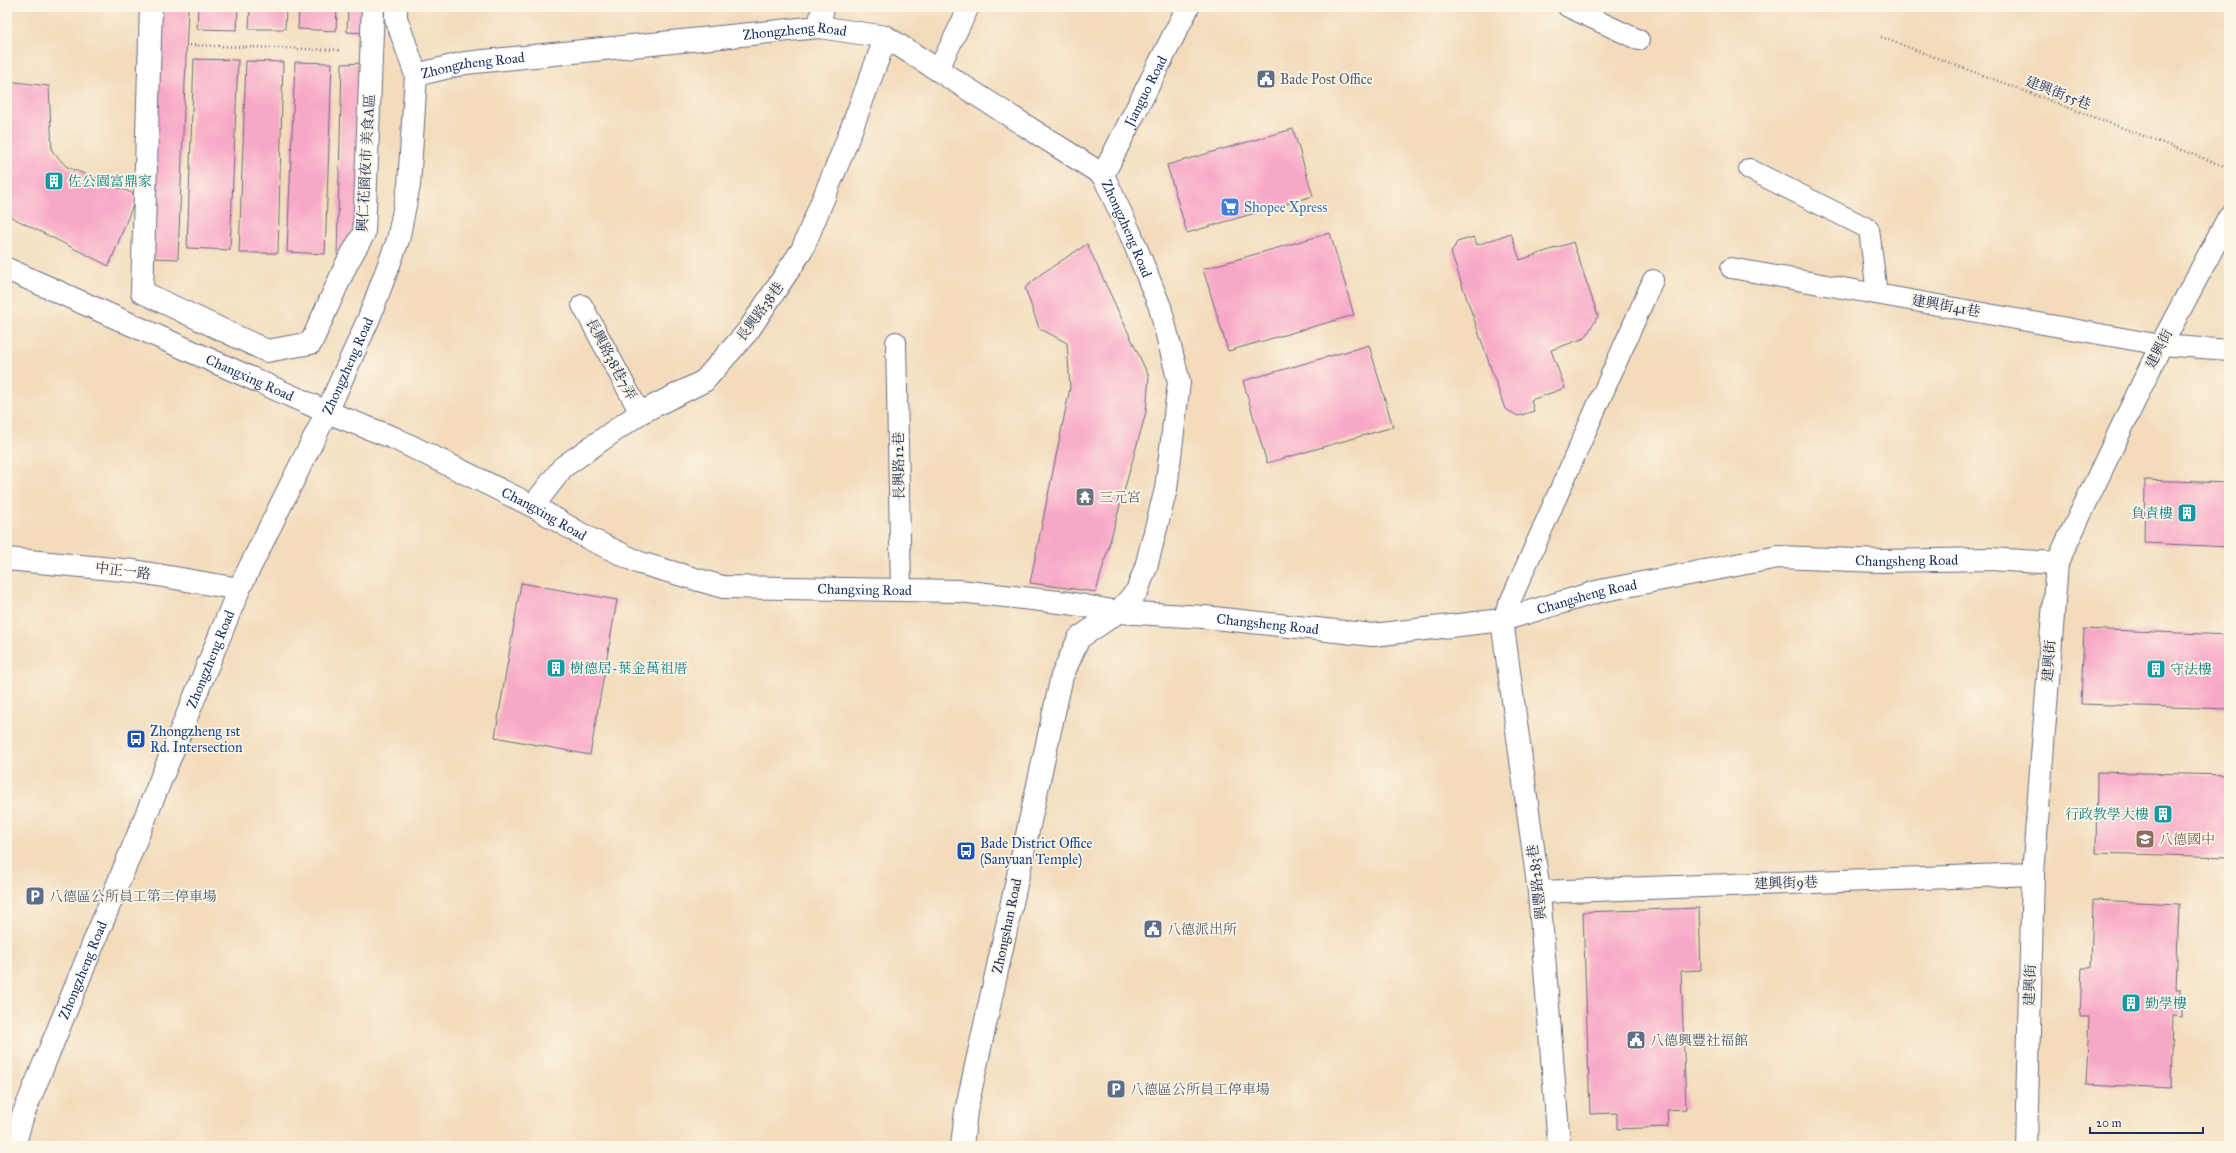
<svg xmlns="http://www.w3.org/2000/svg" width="2236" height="1153" font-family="'IM FELL Great Primer','Noto Serif TC',serif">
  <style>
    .building { fill: #f8a8c7 }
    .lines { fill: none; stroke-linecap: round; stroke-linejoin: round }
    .lane-casing { stroke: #676b7f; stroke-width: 22 }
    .street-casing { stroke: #676b7f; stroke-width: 24 }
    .secondary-casing { stroke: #676b7f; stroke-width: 24 }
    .path { stroke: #676b7f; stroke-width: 2.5; stroke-dasharray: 1 3; stroke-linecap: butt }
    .lane { stroke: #fff; stroke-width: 20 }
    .street { stroke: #fff; stroke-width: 22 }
    .secondary { stroke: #fff; stroke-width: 22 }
    .labels { text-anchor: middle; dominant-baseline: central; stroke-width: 3.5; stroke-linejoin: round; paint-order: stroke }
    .street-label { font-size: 14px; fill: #1b2f5e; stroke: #fcf5e5 }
    .service-label { font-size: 14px; fill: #4e5e75; stroke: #fcf5e5; text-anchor: start }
    .culture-label { font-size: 14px; fill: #0d838f; stroke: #fcf5e5; text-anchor: start }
    .shop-label { font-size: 14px; fill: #366cbe; stroke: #fcf5e5; text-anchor: start }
    .worship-label { font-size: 14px; fill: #5b616d; stroke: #fcf5e5; text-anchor: start }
    .transit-label { font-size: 14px; fill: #164399; stroke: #fcf5e5; text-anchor: start }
    .education-label { font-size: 14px; fill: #785e54; stroke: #fcf5e5; text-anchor: start }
  </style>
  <rect width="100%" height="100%" fill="#fcf5e5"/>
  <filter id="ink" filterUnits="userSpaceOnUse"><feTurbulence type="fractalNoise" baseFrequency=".025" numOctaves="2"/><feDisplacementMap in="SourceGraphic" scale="8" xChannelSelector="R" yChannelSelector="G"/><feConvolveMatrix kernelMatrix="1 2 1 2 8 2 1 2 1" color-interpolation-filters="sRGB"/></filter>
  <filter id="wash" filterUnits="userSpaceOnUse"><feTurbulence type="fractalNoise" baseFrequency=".012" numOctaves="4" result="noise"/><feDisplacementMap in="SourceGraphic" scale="16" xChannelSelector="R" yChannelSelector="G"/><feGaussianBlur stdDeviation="0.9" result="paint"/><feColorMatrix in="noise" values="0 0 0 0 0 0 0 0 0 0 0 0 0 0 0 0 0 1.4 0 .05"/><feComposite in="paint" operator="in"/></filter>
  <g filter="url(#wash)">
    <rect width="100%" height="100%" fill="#f3dbbb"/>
    <g id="blocks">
      <!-- building -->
      <g class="building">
        <polygon points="157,7 188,7 178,259 152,258"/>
        <polygon points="198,7 238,7 237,30 197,29"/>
        <polygon points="250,7 286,7 285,29 249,29"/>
        <polygon points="299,7 337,7 336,31 298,29"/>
        <polygon points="348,7 367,7 366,33 347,32"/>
        <polygon points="194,59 238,60 230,250 187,248"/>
        <polygon points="246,61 283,62 278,253 239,253"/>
        <polygon points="295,62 332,63 325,254 287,252"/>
        <polygon points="362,63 359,256 337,254 342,64"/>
        <polygon points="7,81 49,86 52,151 67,167 137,195 109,266 7,215"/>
        <polygon points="1293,129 1313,196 1187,233 1167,165"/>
        <polygon points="1330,233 1354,315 1228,351 1203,269"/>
        <polygon points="1511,233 1520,260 1573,242 1598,316 1585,338 1551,350 1565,388 1531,400 1534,411 1518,416 1505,409 1451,253 1457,242 1474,237 1477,245"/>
        <polygon points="1087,244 1149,377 1146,412 1096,592 1030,583 1070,388 1067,343 1039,328 1025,288 1041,274"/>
        <polygon points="1369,345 1393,427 1267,463 1243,381"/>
        <polygon points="2145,480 2229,483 2229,547 2144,543"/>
        <polygon points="521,583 617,600 590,755 495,737"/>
        <polygon points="2084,629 2229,635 2229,709 2081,704"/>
        <polygon points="2097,772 2229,775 2229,857 2096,853"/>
        <polygon points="2093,900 2179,904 2176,990 2181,990 2181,1016 2173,1015 2171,1088 2086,1084 2089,1017 2080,1017 2082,968 2091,968"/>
        <polygon points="1699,908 1701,970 1681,971 1686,1109 1667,1110 1668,1127 1617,1129 1617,1113 1590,1114 1583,912"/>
      </g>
    </g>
  </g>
  <g filter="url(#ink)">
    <use href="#blocks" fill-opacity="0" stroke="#676b7f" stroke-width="1"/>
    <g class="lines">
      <defs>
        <g id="lane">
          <polyline points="1568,7 1639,40"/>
          <polyline points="938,70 969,7"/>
          <polyline points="1749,169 1869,229 1877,294"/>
          <polyline points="1731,268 2161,345 2229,350"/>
          <polyline points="582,305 640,413"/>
          <polyline points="896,342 901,590"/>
          <polyline points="1502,620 1653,280"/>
        </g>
        <g id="street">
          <polyline points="151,7 142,292 267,351 311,343 347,263 364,233 373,7"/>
          <polyline points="396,7 396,18 416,75"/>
          <path id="s1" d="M327,412L394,438L533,506L586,537L640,563L723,587L959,591L1068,603L1118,612L1204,617L1373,635L1502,620L1600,591L1778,557L1880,561L1990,559L2057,563"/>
          <polyline points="533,506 563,467 640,413 704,381 748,331 802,250 843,151 886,37"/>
          <polyline points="7,559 134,571 239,589"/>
          <polyline points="1502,620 1539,892 1559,1146"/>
          <polyline points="1539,892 2033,874"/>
          <polyline points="2026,1146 2033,874 2057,563 2161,345 2229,217"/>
        </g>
        <g id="secondary">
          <polyline points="819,27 823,7"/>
          <path id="s2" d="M1103,175L1188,7"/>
          <path id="s3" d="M7,269L327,412"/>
          <path id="s4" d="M14,1146L23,1115L239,589L327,412L369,318L398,240L409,185L416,75L465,63L819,27L886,37L1103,175L1131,235L1160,307L1179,382L1166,489L1146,567L1137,591L1118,612L1079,638L1062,676L966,1111L962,1146"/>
        </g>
      </defs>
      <!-- lane casing -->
      <use href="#lane" class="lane-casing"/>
      <!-- street casing -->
      <use href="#street" class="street-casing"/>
      <!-- secondary casing -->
      <use href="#secondary" class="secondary-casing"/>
      <!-- path -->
      <g class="path">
        <polyline points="1881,37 2229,168"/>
        <polyline points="186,45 340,50"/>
      </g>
      <!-- lane -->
      <use href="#lane" class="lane"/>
      <!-- street -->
      <use href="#street" class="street"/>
      <!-- secondary -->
      <use href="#secondary" class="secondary"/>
    </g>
  </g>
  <!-- icons -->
  <defs>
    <symbol id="civic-square" viewBox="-11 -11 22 22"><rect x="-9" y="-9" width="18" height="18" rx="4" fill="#5c6f8a" stroke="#fcf5e5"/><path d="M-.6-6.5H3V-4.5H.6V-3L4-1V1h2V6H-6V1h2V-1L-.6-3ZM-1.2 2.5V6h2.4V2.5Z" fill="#fff"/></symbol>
    <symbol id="building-square" viewBox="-11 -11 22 22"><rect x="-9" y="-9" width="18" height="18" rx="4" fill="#0f9aa8" stroke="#fcf5e5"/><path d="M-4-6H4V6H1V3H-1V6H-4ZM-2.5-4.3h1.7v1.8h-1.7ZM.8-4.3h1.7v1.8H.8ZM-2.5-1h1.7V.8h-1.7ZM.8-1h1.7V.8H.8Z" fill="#fff"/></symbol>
    <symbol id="supermarket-square" viewBox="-11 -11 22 22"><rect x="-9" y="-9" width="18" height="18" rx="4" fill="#3f7fe0" stroke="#fcf5e5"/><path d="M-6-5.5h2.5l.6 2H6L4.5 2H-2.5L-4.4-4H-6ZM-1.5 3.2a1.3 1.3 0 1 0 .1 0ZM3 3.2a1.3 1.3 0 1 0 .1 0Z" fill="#fff"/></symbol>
    <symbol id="temple-square" viewBox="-11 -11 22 22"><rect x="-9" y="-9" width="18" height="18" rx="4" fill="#6b7280" stroke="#fcf5e5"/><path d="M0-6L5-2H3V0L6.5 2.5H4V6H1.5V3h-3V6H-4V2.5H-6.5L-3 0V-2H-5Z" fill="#fff"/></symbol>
    <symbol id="bus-square" viewBox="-11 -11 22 22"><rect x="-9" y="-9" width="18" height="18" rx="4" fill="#1a4fb4" stroke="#fcf5e5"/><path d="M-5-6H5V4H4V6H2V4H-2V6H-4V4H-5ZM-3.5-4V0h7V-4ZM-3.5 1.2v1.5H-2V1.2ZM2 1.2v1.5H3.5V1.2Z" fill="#fff"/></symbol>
    <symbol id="school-square" viewBox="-11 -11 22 22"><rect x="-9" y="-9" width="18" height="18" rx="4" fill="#8d6e63" stroke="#fcf5e5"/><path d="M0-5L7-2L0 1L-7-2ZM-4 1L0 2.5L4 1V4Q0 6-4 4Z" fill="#fff"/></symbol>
    <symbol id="parking-square" viewBox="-11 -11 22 22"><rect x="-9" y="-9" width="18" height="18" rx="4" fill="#5c6f8a" stroke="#fcf5e5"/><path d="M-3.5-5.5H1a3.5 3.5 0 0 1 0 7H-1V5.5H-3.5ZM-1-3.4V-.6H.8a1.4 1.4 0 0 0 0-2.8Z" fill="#fff"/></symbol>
  </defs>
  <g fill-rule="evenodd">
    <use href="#civic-square" x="1255" y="68" width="22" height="22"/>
    <use href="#building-square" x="43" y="170" width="22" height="22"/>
    <use href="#supermarket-square" x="1219" y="196" width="22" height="22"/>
    <use href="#temple-square" x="1074" y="486" width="22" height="22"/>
    <use href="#building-square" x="2176" y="502" width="22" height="22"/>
    <use href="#building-square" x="545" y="657" width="22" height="22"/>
    <use href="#building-square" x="2145" y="658" width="22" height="22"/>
    <use href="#bus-square" x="125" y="728" width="22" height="22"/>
    <use href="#building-square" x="2152" y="803" width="22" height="22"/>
    <use href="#school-square" x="2134" y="828" width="22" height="22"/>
    <use href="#bus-square" x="955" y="840" width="22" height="22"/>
    <use href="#parking-square" x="24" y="885" width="22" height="22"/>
    <use href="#civic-square" x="1142" y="918" width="22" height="22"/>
    <use href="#building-square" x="2120" y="992" width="22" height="22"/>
    <use href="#civic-square" x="1625" y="1029" width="22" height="22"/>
    <use href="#parking-square" x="1105" y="1078" width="22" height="22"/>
  </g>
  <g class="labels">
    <!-- street labels -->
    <g class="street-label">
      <text stroke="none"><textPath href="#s4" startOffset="1533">Zhongzheng Road</textPath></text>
      <text stroke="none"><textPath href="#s4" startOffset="1209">Zhongzheng Road</textPath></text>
      <text stroke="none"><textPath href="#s2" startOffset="94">Jianguo Road</textPath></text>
      <text transform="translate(2058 93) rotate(21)">建興街55巷</text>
      <text transform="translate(366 163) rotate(-87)">興仁花園夜市 美食A區</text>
      <text stroke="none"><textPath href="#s4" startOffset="1941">Zhongzheng Road</textPath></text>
      <text transform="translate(1946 306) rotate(10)">建興街41巷</text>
      <text transform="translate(760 312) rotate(-54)">長興路38巷</text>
      <text transform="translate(2159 349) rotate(-63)">建興街</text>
      <text transform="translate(611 359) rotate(62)">長興路38巷7弄</text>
      <text stroke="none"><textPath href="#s4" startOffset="849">Zhongzheng Road</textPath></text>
      <text stroke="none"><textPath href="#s3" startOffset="266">Changxing Road</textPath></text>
      <text transform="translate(899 466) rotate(-91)">長興路12巷</text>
      <text stroke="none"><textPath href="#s1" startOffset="240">Changxing Road</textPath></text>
      <text stroke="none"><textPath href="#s1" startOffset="1629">Changsheng Road</textPath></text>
      <text transform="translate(123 571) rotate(7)">中正一路</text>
      <text stroke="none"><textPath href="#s1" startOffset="576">Changxing Road</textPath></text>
      <text stroke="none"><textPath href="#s1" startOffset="1305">Changsheng Road</textPath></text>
      <text stroke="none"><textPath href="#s1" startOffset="981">Changsheng Road</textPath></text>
      <text stroke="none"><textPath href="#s4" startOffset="525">Zhongzheng Road</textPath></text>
      <text transform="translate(2049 661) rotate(-86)">建興街</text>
      <text transform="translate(1537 882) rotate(-97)">興豐路283巷</text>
      <text transform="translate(1786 883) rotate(-2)">建興街9巷</text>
      <text transform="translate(1007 926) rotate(-78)">Zhongshan Road</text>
      <text stroke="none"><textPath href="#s4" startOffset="189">Zhongzheng Road</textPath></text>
      <text transform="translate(2030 985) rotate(-88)">建興街</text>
    </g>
    <!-- service labels -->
    <g class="service-label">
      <text x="1280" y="79">Bade Post Office</text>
      <text x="49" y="896">八德區公所員工第二停車場</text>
      <text x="1167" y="929">八德派出所</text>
      <text x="1650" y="1040">八德興豐社福館</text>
      <text x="1130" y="1089">八德區公所員工停車場</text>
    </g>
    <!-- culture labels -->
    <g class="culture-label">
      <text x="68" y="181">佐公園富鼎家</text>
      <text x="2173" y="513" text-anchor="end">負責樓</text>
      <text x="570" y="668">樹德居-葉金萬祖厝</text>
      <text x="2170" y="669">守法樓</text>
      <text x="2149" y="814" text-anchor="end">行政教學大樓</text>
      <text x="2145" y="1003">勤學樓</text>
    </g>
    <!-- shop labels -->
    <g class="shop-label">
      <text x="1244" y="207">Shopee Xpress</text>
    </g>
    <!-- worship labels -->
    <g class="worship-label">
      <text x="1099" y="497">三元宮</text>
    </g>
    <!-- transit labels -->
    <g class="transit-label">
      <text x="150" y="731">Zhongzheng 1st<tspan x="150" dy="16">Rd. Intersection</tspan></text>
      <text x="980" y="843">Bade District Office<tspan x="980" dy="16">(Sanyuan Temple)</tspan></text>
    </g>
    <!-- education labels -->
    <g class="education-label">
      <text x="2159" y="839">八德國中</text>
    </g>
  </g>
  <!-- margin -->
  <rect width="2236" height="1153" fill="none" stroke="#fcf5e5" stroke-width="24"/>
  <!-- scale -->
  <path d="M2090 1127v6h113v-6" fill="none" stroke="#1b2f5e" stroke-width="2"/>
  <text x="2096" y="1127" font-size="12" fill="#1b2f5e" stroke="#fcf5e5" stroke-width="3" paint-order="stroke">20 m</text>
</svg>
